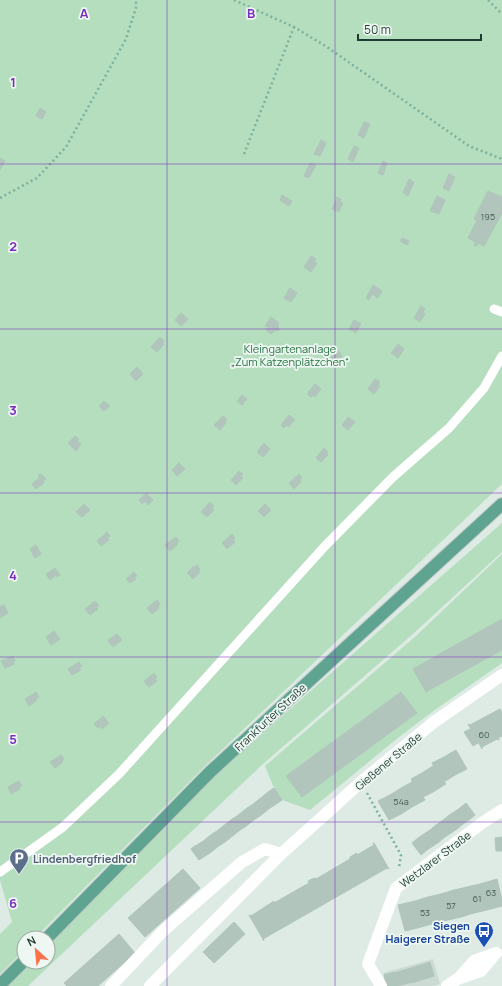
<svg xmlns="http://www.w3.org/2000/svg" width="502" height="986" font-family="Manrope,sans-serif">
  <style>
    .built { fill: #cbdad3 }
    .green { fill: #b4debe; fill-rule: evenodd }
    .building { fill: #b2c5bd; stroke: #afc5bb }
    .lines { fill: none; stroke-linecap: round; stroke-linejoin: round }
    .primary-casing { stroke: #c0c8c6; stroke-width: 14 }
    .path { stroke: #7bb19f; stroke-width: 2.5; stroke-dasharray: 2 3; stroke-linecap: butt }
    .service { stroke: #fff; stroke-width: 9 }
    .minor { stroke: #fff; stroke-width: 12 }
    .primary { stroke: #5ea491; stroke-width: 12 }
    .grid { fill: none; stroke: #7b2cbf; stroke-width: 1; stroke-opacity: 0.55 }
    .labels { text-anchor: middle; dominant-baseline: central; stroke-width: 3.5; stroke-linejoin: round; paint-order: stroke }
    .number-label { font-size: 9px; fill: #435e56 }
    .park-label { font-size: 11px; fill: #257542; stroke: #eef7f2 }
    .street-label { font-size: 11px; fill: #1e3b33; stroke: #eef7f2 }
    .service-label { font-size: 11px; font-weight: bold; fill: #4e5e75; stroke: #eef7f2; text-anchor: start }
    .transit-label { font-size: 11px; font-weight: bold; fill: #164399; stroke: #eef7f2; text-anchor: end }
    .grid-label { font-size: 13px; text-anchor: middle; font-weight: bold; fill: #7b2cbf; stroke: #eef7f2; stroke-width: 3.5; stroke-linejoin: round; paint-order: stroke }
  </style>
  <rect width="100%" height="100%" fill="#ddebe4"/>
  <!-- built -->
  <polygon class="built" points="433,959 440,984 433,986 386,986 383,973"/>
  <!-- green -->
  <g class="green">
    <polygon points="0,0 502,0 502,484 204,767 35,938 24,938 24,950 0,974 0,934 12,922 0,880"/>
    <polygon points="502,523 502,552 414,633 263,764 28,986 5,986 29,962 48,962 48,943 214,776"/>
    <path d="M502,554V619L413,669L427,692L502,650V663L432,712L399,737L310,810L282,800L274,788L265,766L416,636ZM401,692L417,713L302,797L286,776Z"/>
  </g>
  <!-- building -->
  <g class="building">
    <polygon points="40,108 46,112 42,119 36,116"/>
    <polygon points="364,122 370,124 364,138 358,135"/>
    <polygon points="321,140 326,143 320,156 314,154"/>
    <polygon points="354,146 359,148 353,162 348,159"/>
    <polygon points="0,158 5,161 0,170"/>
    <polygon points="383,161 387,163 383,175 378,173"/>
    <polygon points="310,163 316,165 309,178 304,176"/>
    <polygon points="449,174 455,177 449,191 443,188"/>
    <polygon points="409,179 414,182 408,196 403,193"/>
    <polygon points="488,191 502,197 502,213 484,246 478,243 477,246 474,245 475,242 468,238 477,220 474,219"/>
    <polygon points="282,195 292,201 289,206 280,200"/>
    <polygon points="437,196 445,200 439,214 430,211"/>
    <polygon points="337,197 341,199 340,202 343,203 339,212 332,209"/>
    <polygon points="402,238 409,241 407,245 400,241"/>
    <polygon points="311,256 316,259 314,262 317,263 311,272 304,267"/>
    <polygon points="373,285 382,291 378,298 372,294 369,300 366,298"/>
    <polygon points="290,288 297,293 291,302 284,298"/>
    <polygon points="421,306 425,309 423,312 425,314 420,322 414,318"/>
    <polygon points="181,313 188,319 181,326 175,320"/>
    <polygon points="271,317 279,323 278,325 279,330 274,331 271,334 266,330 268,327 265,326"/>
    <polygon points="354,320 361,324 356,333 349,329"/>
    <polygon points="160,337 164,341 162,343 164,344 157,352 151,347"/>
    <polygon points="398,344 404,349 398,358 391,353"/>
    <polygon points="337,350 341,353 340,355 342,356 336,365 330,361"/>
    <polygon points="137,367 143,374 136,381 130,374"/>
    <polygon points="375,379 380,382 378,384 380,386 374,394 368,389"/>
    <polygon points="315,384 321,389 315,397 313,395 311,397 307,394"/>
    <polygon points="242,395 247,399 242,405 237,401"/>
    <polygon points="104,401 110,406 104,411 99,406"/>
    <polygon points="289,415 295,420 288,427 286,425 284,428 281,425"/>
    <polygon points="223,416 227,419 225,422 226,423 220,430 214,425"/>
    <polygon points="348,417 355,422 348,430 342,425"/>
    <polygon points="75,436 79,439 77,441 81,444 76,451 68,443"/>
    <polygon points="264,443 270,449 263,457 257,452"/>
    <polygon points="324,448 328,452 326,454 328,455 321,462 316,458"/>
    <polygon points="179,463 185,469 177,476 172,470"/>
    <polygon points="239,471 243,474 241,476 243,478 236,485 231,480"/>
    <polygon points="41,474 46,479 43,481 44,483 36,489 32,484 40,477 38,475"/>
    <polygon points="299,474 302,478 300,480 301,482 294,489 289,483"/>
    <polygon points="146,493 153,500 148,505 145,501 142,504 139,500"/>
    <polygon points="210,502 214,506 212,508 214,510 207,517 201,512"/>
    <polygon points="84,504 90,510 82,517 76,512"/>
    <polygon points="265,504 271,510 264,517 258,511"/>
    <polygon points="107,532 110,536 107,538 109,540 101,546 97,541"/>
    <polygon points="232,534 235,538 233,540 235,542 227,549 222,543"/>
    <polygon points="176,537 179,541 177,542 178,544 170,551 165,545"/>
    <polygon points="36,545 41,554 35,558 30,549"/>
    <polygon points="197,565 200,569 198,571 200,572 193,579 187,573 194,566 195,567"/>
    <polygon points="55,568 60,575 57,577 56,575 50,580 46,574"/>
    <polygon points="134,572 137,576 134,577 136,579 130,583 126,579"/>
    <polygon points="157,600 160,604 158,606 159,608 152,614 147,608"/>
    <polygon points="95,601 99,606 96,607 98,609 90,615 85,609"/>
    <polygon points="4,605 8,613 0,618 0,607"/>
    <polygon points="502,619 502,650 426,692 413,669"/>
    <polygon points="54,631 60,639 51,645 46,637"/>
    <polygon points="117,634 122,640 113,647 108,640"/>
    <polygon points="13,656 15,661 13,662 14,664 5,668 1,661"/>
    <polygon points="79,662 82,666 79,668 81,670 72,675 68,669"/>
    <polygon points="154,673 157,677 155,679 157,681 149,687 144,681"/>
    <polygon points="36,692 39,697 36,698 37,700 29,706 25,699"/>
    <polygon points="401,692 417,713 302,797 286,776"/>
    <polygon points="500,709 502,713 502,736 498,738 499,740 485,717"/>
    <polygon points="103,716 109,723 102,729 100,726 98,728 94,724"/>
    <polygon points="485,717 499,740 497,739 482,747 482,749 468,724 470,725"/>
    <polygon points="470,729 478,743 473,746 464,732"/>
    <polygon points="456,750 467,769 455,775 444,757"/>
    <polygon points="61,755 64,759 62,761 63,762 55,768 50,762"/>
    <polygon points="444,757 455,775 444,782 446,784 444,785 432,763"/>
    <polygon points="433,766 444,785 433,792 422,773"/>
    <polygon points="422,773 433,792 423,797 425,800 423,801 411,779"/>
    <polygon points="19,781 22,786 19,787 20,789 11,794 8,787"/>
    <polygon points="412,782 423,801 412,807 401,788"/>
    <polygon points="274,788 282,800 276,804 268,792"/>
    <polygon points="401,788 412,807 401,814 390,795"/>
    <polygon points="268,792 276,804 270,808 262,797"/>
    <polygon points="390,795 401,814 389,820 378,801"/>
    <polygon points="262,797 270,808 265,812 257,801"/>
    <polygon points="257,801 265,812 260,816 252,805"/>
    <polygon points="466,803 475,815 469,820 460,808"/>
    <polygon points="252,805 260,816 255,819 247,808"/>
    <polygon points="247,808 255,819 250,823 242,812"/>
    <polygon points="460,808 469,820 463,824 454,812"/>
    <polygon points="242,812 250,823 245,827 237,816"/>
    <polygon points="454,812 463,824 457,829 448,816"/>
    <polygon points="237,816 245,827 240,830 232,819"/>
    <polygon points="448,816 457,829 451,833 442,821"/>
    <polygon points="232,819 240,830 235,834 227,823"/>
    <polygon points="442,821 451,833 445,837 436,825"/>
    <polygon points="227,823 235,834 230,838 222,827"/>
    <polygon points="436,825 445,837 439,842 430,830"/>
    <polygon points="222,827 230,838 225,842 217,831"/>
    <polygon points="430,830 439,842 433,846 424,834"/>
    <polygon points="217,831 225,842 220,845 212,834"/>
    <polygon points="212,834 220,845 215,849 207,838"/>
    <polygon points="424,834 433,846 427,850 418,838"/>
    <polygon points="502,837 502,851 496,851 495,838"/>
    <polygon points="207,838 215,849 210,853 202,842"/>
    <polygon points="418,838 427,850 421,855 412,843"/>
    <polygon points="202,842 210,853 205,856 197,845"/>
    <polygon points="373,843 374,843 389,869 387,868 263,939 264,941 249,915 251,916 274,901 274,903 309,883 308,881 312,879 315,878 316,879 350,859 350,857 357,853 357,855 374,845"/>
    <polygon points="196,845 205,856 199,860 191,849"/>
    <polygon points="183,869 200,888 145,937 128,918"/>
    <polygon points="497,879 502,900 502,906 487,910 480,884"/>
    <polygon points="480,884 487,910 474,913 467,887"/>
    <polygon points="467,887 474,913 461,917 454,890"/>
    <polygon points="454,890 461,917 448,920 441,894"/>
    <polygon points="441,894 448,920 435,923 428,897"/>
    <polygon points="428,897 435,923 421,927 415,901"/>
    <polygon points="415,901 421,927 405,931 398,905"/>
    <polygon points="234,922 245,934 214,963 203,952"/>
    <polygon points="119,934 135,953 98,986 67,986 64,983"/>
    <polygon points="430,962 434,976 428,978 424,964"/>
    <polygon points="424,964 428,978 421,980 417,966"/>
    <polygon points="417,966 421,980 415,982 411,968"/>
    <polygon points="411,968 415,982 408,983 404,970"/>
    <polygon points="404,970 408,983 401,985 398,972"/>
    <polygon points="398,972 401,985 395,986 391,973"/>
    <polygon points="391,973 395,986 387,986 384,975"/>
  </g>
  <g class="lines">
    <defs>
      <g id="primary">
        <polyline points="47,938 210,772 502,504"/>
        <polyline points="0,985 24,961"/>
      </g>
    </defs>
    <!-- primary casing -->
    <use href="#primary" class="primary-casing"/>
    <!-- path -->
    <g class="path">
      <polyline points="234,0 294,27 327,47 469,146 502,159"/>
      <polyline points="488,0 502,14"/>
      <polyline points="244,154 294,27"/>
      <polyline points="0,198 37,178 66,147 126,39 136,8 136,0"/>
      <polyline points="367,793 401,855 399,868"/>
    </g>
    <!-- service -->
    <g class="service">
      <polyline points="494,309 502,312"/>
      <polyline points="0,872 63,827 119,774 325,546 393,477 449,428 484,388 502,356"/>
    </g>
    <!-- minor -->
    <g class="minor">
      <polyline points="460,978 481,971 496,953"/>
      <polyline points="111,986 163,931 242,862 265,849 281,854"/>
      <polyline points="150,986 281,854 319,820 361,782 434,722 502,675"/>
      <polyline points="381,986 368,964 396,888 482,823 502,810"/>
      <polyline points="447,986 459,978 474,961 496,953"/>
    </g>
    <!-- primary -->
    <use href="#primary" class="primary"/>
  </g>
  <!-- grid -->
  <path class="grid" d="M167,0V986M335,0V986M0,164H502M0,329H502M0,493H502M0,657H502M0,822H502"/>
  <!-- icons -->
  <defs>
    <symbol id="parking-pin" viewBox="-11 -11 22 30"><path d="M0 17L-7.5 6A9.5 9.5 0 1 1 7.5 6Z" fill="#5c6f8a" stroke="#eef7f2"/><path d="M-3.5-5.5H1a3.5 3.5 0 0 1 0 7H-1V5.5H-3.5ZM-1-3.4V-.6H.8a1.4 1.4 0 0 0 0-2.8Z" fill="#fff"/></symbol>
    <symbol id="bus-pin" viewBox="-11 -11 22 30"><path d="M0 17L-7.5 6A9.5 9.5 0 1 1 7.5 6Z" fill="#1a4fb4" stroke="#eef7f2"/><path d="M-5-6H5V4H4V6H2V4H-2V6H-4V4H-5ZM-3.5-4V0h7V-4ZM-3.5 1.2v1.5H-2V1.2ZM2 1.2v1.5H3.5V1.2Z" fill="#fff"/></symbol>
  </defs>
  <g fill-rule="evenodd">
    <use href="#parking-pin" x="8" y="847" width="22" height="30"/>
    <use href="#bus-pin" x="473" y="920" width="22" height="30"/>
  </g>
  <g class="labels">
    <!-- number labels -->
    <g class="number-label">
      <text x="488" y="216">195</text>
      <text x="484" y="734">60</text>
      <text x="401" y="801">54a</text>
      <text x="491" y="892">63</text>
      <text x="477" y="898">61</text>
      <text x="451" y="905">57</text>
      <text x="425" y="912">53</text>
    </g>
    <!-- park labels -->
    <g class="park-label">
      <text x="290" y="348">Kleingartenanlage<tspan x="290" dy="13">„Zum Katzenplätzchen“</tspan></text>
    </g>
    <!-- street labels -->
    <g class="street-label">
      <text transform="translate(270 717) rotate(-43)">Frankfurter Straße</text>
      <text transform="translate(388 761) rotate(-40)">Gießener Straße</text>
      <text transform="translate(435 859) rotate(-37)">Wetzlarer Straße</text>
    </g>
    <!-- service labels -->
    <g class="service-label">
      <text x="33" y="858">Lindenbergfriedhof</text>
    </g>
    <!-- transit labels -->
    <g class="transit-label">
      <text x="470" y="925">Siegen<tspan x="470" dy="13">Haigerer Straße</tspan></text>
    </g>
  </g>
  <g class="grid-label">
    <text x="84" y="18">A</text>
    <text x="251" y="18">B</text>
    <text x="13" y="87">1</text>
    <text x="13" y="251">2</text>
    <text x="13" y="415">3</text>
    <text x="13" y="580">4</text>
    <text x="13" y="744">5</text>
    <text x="13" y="908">6</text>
  </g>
  <!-- north arrow -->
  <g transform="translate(36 950) rotate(333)"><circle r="19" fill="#eef7f2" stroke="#9baca6"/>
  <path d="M0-3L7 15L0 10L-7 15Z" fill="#fe7148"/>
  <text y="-6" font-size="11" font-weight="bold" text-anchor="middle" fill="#1e3b33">N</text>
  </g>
  <!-- scale -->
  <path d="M358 34v6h123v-6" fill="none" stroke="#1e3b33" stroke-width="2"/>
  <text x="364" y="34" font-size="12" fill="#1e3b33" stroke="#eef7f2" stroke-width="3" paint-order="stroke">50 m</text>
</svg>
